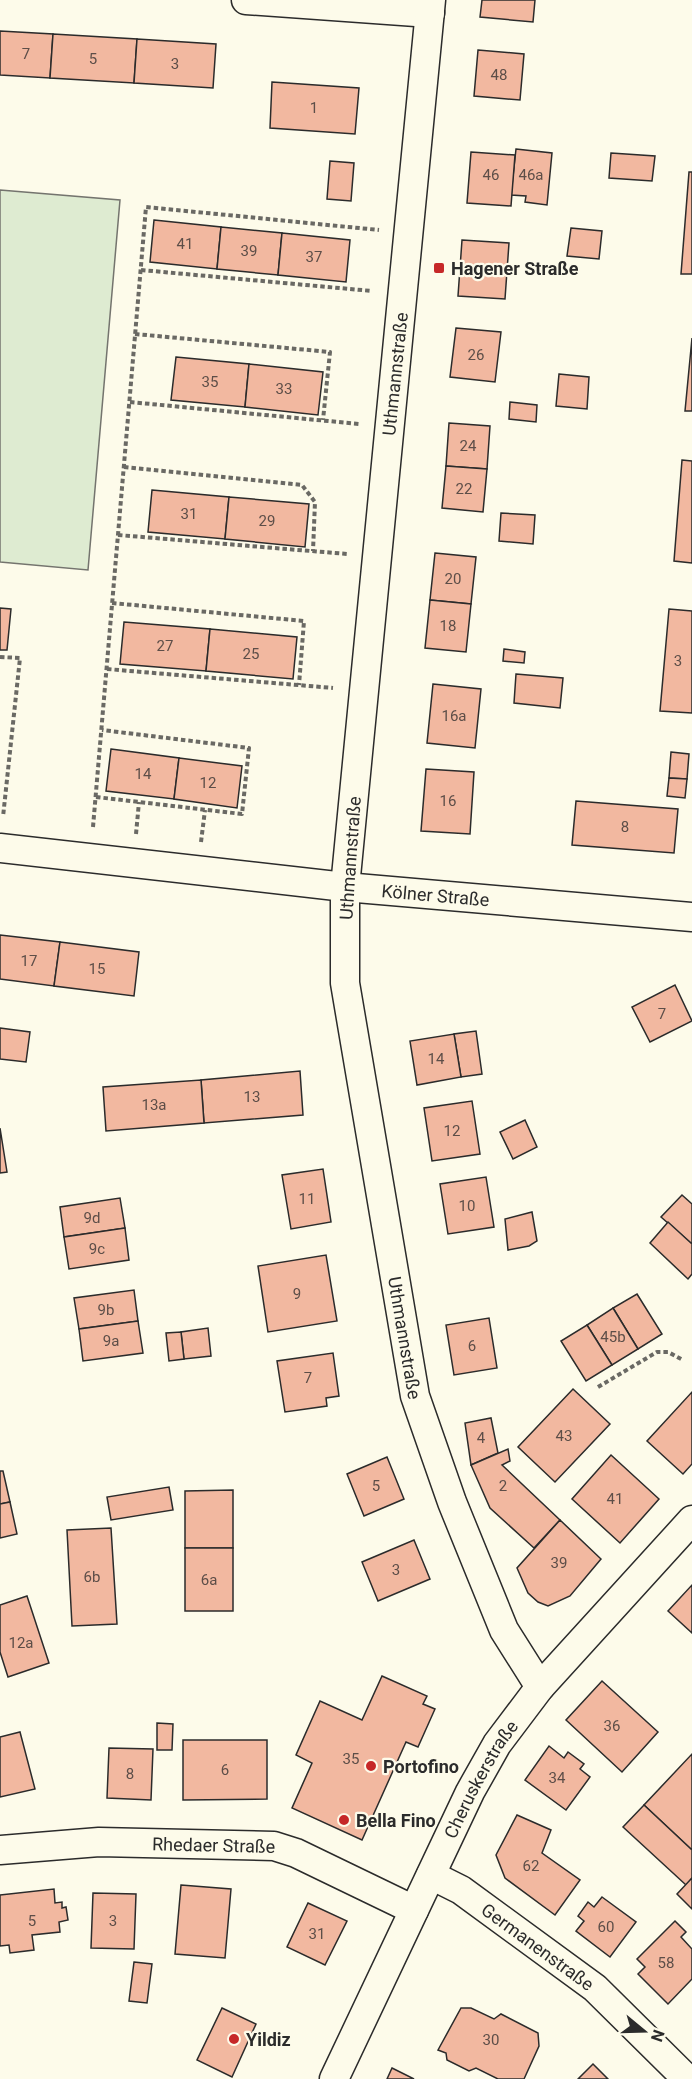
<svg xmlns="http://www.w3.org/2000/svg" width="692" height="2079" font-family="Roboto,sans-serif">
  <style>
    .green { fill: #deebd1; stroke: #74746e; stroke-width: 1.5 }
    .building { fill: #f2b8a0; stroke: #2b2b2b; stroke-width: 1.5 }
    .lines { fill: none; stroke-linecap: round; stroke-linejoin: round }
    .street-casing { stroke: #2b2b2b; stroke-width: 31 }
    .path { stroke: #6a6964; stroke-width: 4; stroke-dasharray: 4.5 3; stroke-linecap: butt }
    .street { stroke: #fdfbea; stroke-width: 28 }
    .poi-dot { fill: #c62828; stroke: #fdfbea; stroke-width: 2 }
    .labels { text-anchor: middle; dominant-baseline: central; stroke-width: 4.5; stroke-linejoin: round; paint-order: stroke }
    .number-label { font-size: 15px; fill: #5d4e48 }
    .poi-label { font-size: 18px; font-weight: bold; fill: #2b2b2b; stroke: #fdfbea; text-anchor: start }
    .street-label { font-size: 18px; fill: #2b2b2b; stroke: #fdfbea }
  </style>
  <rect width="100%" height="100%" fill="#fdfbea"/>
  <!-- green -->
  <polygon class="green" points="0,190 120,200 88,570 0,562"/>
  <!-- building -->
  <g class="building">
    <polygon points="482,0 535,0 533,22 480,17"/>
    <polygon points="0,31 53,34 50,78 0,75"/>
    <polygon points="53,34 137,39 134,83 50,78"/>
    <polygon points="137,39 216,44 213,88 134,83"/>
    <polygon points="478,50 524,54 520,100 474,96"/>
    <polygon points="272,82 359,88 355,134 270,128"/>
    <polygon points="516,149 552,153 547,205 525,202 526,196 511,195"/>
    <polygon points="471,152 515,155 511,206 467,203"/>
    <polygon points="611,153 655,156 652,181 609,178"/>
    <polygon points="330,161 354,163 351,201 327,199"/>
    <polygon points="689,172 692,172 692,274 681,274"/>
    <polygon points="154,220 221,227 217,269 150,262"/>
    <polygon points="221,227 282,233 278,275 217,269"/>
    <polygon points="571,228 602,231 599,259 567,256"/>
    <polygon points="282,233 350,240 346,282 278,275"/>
    <polygon points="462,240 509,243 505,299 458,296"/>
    <polygon points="456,328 501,332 495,382 450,377"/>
    <polygon points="692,338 692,411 685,411"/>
    <polygon points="176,357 249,364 245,407 171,400"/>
    <polygon points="249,364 323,372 318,415 245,407"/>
    <polygon points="559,374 589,377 587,409 556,406"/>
    <polygon points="510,402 537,405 536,422 509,419"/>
    <polygon points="449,423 490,426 487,469 446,466"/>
    <polygon points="682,460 692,461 692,563 674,561"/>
    <polygon points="446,466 487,469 483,512 442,508"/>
    <polygon points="152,490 229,497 225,539 148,532"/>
    <polygon points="229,497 309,504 305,547 225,539"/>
    <polygon points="501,513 535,515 533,544 499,541"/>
    <polygon points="435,553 476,557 471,604 430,600"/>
    <polygon points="430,600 471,604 466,652 425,648"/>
    <polygon points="0,608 11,609 7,650 0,650"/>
    <polygon points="669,609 692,611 692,713 660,711"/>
    <polygon points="124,622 210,629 206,671 120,664"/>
    <polygon points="210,629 297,637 293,679 206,671"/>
    <polygon points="504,649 525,652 524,663 503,661"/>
    <polygon points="516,674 563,678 560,708 514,703"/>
    <polygon points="433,684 481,689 475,748 427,743"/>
    <polygon points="111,749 179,758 174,799 106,791"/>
    <polygon points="671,752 689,754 687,779 669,778"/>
    <polygon points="179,758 242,766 237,808 174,799"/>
    <polygon points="426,769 474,772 470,834 421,831"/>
    <polygon points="669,778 687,779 685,798 667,796"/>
    <polygon points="576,801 678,809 674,853 572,845"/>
    <polygon points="0,935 60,942 54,986 0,979"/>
    <polygon points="60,942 139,952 134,996 54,986"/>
    <polygon points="675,985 692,1021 650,1042 632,1007"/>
    <polygon points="0,1028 30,1032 26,1062 0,1059"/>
    <polygon points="476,1031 482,1074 461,1077 454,1034"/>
    <polygon points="454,1034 461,1077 417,1085 410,1041"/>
    <polygon points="300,1071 303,1115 204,1123 201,1080"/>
    <polygon points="201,1080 204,1123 106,1131 103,1087"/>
    <polygon points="472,1101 480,1154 432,1161 424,1108"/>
    <polygon points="525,1120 537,1147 513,1159 500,1132"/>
    <polygon points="0,1128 7,1172 0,1173"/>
    <polygon points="323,1169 331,1222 291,1229 282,1175"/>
    <polygon points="486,1177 494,1227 448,1234 440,1184"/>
    <polygon points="682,1195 692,1204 692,1244 661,1217"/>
    <polygon points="120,1198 125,1228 64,1237 60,1207"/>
    <polygon points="532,1212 537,1241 529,1246 508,1250 505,1219"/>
    <polygon points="668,1222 692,1244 692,1274 688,1279 650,1243"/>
    <polygon points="125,1228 129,1260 69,1269 64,1237"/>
    <polygon points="326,1255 337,1321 268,1332 258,1266"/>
    <polygon points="134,1290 138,1321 79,1329 74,1298"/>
    <polygon points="637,1294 662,1334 638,1349 613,1308"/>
    <polygon points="613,1308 638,1349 612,1365 587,1325"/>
    <polygon points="489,1318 497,1368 454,1375 446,1325"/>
    <polygon points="138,1321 143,1353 83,1361 79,1329"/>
    <polygon points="587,1325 612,1365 586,1381 561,1341"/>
    <polygon points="208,1328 211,1356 184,1359 181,1332"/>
    <polygon points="181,1332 184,1359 169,1361 166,1333"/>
    <polygon points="333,1353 339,1396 326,1398 327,1406 285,1412 277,1361"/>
    <polygon points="573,1389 610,1424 555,1482 518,1447"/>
    <polygon points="692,1392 692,1464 683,1474 647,1441"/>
    <polygon points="491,1418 498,1453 471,1465 465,1423"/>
    <polygon points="508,1449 510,1461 502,1465 560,1520 534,1548 490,1508 471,1465"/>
    <polygon points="611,1455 659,1499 620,1543 572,1499"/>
    <polygon points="387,1457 404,1499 364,1516 347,1474"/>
    <polygon points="0,1471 3,1471 10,1502 0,1504"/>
    <polygon points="169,1487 173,1510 111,1520 107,1497"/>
    <polygon points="233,1490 233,1548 185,1548 185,1491"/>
    <polygon points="10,1502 17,1534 0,1538 0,1504"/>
    <polygon points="560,1520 601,1559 570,1596 548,1606 538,1602 528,1593 517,1568"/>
    <polygon points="111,1528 117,1624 72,1626 67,1530"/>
    <polygon points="414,1540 430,1579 378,1601 362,1562"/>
    <rect x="185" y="1548" width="48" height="63"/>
    <polygon points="692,1585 692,1633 668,1611"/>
    <polygon points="27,1596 49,1663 8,1677 0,1652 0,1605"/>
    <polygon points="382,1676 427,1696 423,1704 435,1709 418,1747 406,1742 362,1840 292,1808 312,1763 296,1755 320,1701 362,1720"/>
    <polygon points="602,1681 658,1732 622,1772 566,1720"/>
    <polygon points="157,1723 173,1724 172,1750 157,1750"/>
    <polygon points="20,1732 35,1789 0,1797 0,1737"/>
    <polygon points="183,1740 267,1740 267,1799 183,1800"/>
    <polygon points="549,1746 564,1758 568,1752 584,1764 580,1769 590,1777 566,1810 525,1780"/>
    <polygon points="109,1748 153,1749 151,1800 107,1798"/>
    <polygon points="692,1754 692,1850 644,1805"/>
    <polygon points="644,1805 692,1850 692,1878 686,1885 623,1827"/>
    <polygon points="517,1815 551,1830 542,1853 580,1880 555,1915 505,1878 496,1855"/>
    <polygon points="692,1878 692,1909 677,1894"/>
    <polygon points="181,1885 231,1889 225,1958 175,1954"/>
    <polygon points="54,1889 55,1903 62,1902 62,1908 66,1907 68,1920 59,1922 60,1932 32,1935 34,1950 10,1953 9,1945 0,1946 0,1895"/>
    <polygon points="93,1893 136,1894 134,1949 91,1948"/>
    <polygon points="602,1897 636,1922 610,1957 576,1931 584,1921 578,1916 588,1902 594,1907"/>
    <polygon points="308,1903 347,1921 325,1965 287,1947"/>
    <polygon points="675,1921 686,1932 681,1937 692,1949 692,1979 668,2004 638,1974 645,1967 637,1959"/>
    <polygon points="134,1962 152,1964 147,2003 129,2001"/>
    <polygon points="222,2008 256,2024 232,2077 197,2060"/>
    <polygon points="461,2008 471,2008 494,2019 501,2014 538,2033 539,2046 524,2079 498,2079 476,2068 469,2071 447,2060 446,2053 438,2050"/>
    <polygon points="593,2064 608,2079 578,2079"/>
    <polygon points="392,2068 414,2079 387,2079"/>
  </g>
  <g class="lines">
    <defs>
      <g id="street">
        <polyline points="246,0 430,13"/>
        <path id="s1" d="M431,0L345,887V983L415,1396L452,1502L504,1630L540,1687"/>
        <path id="s2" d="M0,848L345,887L692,917"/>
        <path id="s3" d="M0,1850L99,1842L274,1846L296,1853L414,1910"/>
        <path id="s4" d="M431,1875L461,1890L595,1988L687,2079"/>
        <path id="s5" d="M334,2079L470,1792L497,1744L540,1687L692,1520"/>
      </g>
    </defs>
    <!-- street casing -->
    <use href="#street" class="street-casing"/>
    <!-- path -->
    <g class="path">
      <polyline points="141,270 372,291"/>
      <polyline points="135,334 330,352 323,420"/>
      <polyline points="130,402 359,424"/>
      <polyline points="124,467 302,485 315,502 313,551"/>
      <polyline points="118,535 347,554"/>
      <polyline points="112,603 304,621 299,685"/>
      <polyline points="0,657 20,658 3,817"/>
      <polyline points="107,669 333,688"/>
      <polyline points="96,797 242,814 249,748 102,730"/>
      <polyline points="93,827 146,207 379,230"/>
      <polyline points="136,834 139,802"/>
      <polyline points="201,842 205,810"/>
      <polyline points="598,1387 657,1352 668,1352 683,1360"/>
    </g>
    <!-- street -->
    <use href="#street" class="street"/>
  </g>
  <!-- markers -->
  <g class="poi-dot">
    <rect x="433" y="262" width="12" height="12" rx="3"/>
    <circle cx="371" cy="1766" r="6"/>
    <circle cx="344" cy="1820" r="6"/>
    <circle cx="234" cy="2039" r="6"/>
  </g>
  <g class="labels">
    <!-- number labels -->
    <g class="number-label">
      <text x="26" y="54">7</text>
      <text x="93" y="59">5</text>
      <text x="175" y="64">3</text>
      <text x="499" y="75">48</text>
      <text x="314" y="108">1</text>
      <text x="491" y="175">46</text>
      <text x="531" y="175">46a</text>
      <text x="185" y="244">41</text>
      <text x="249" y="251">39</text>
      <text x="314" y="257">37</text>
      <text x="476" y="355">26</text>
      <text x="210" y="382">35</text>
      <text x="284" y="389">33</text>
      <text x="468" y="446">24</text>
      <text x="464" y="489">22</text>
      <text x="189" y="514">31</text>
      <text x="267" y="521">29</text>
      <text x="453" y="579">20</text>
      <text x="448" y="626">18</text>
      <text x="165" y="646">27</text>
      <text x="251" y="654">25</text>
      <text x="678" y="661">3</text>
      <text x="454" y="716">16a</text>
      <text x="143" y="774">14</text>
      <text x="208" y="783">12</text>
      <text x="448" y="801">16</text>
      <text x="625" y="827">8</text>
      <text x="29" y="961">17</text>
      <text x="97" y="969">15</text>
      <text x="662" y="1014">7</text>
      <text x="436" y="1059">14</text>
      <text x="252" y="1097">13</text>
      <text x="154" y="1105">13a</text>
      <text x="452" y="1131">12</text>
      <text x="307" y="1199">11</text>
      <text x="467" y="1206">10</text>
      <text x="92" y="1218">9d</text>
      <text x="97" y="1249">9c</text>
      <text x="297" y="1294">9</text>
      <text x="106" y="1310">9b</text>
      <text x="613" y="1337">45b</text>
      <text x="111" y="1341">9a</text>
      <text x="472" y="1346">6</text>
      <text x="308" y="1378">7</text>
      <text x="564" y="1436">43</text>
      <text x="481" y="1438">4</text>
      <text x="376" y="1486">5</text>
      <text x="503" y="1486">2</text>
      <text x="615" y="1499">41</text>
      <text x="559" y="1563">39</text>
      <text x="396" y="1570">3</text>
      <text x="92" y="1577">6b</text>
      <text x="209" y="1580">6a</text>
      <text x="21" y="1643">12a</text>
      <text x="612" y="1726">36</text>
      <text x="351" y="1759">35</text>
      <text x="225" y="1770">6</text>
      <text x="130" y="1774">8</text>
      <text x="557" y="1778">34</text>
      <text x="531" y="1866">62</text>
      <text x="32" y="1921">5</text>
      <text x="113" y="1921">3</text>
      <text x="606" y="1927">60</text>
      <text x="317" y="1934">31</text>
      <text x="666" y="1963">58</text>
      <text x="491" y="2040">30</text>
    </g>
    <!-- poi labels -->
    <g class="poi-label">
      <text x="451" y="268">Hagener Straße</text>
      <text x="383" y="1766">Portofino</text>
      <text x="356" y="1820">Bella Fino</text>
      <text x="246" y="2039">Yildiz</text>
    </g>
    <!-- street labels -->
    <g class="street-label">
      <text transform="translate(395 374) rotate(-84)">Uthmannstraße</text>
      <text transform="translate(350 858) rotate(-86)">Uthmannstraße</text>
      <text stroke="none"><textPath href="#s2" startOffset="438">Kölner Straße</textPath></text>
      <text stroke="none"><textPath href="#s1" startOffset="1347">Uthmannstraße</textPath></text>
      <text stroke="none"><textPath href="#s5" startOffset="334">Cheruskerstraße</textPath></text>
      <text stroke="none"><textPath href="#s3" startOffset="214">Rhedaer Straße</textPath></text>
      <text stroke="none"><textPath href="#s4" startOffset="129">Germanenstraße</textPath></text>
    </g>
  </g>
  <!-- north arrow -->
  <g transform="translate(644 2031) rotate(109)" stroke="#fdfbea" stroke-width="4.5" paint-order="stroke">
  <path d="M0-4.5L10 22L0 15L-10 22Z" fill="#2b2b2b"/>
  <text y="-9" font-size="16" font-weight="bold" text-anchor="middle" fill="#2b2b2b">N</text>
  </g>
</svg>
